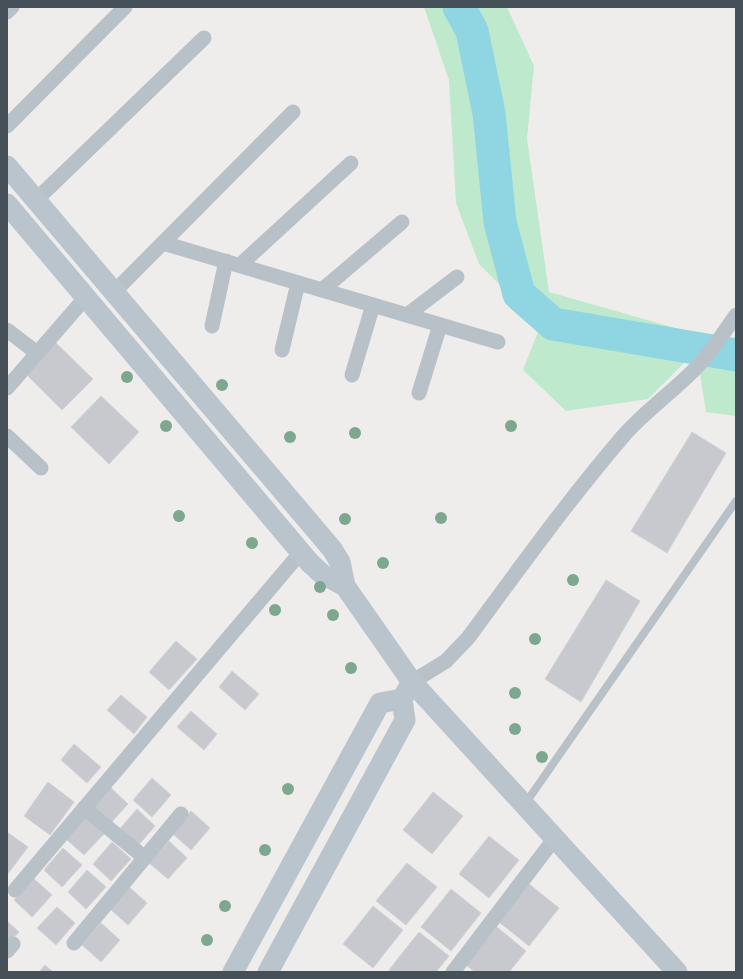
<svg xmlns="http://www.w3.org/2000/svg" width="743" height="979" font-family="'Asap Condensed',sans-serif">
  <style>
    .green { fill: #bee9cc }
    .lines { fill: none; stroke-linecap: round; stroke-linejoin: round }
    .river { stroke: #8fd6e2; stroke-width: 33 }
    .building { fill: #c7c9cf; stroke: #d1d3d7 }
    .lane { stroke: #b9c1c8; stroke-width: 8 }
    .street { stroke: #b9c1c8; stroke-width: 15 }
    .secondary { stroke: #b9c4cd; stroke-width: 21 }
    .tree { fill: #7da88f }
  </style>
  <rect width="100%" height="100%" fill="#efecec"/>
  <!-- green -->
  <g class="green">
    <polygon points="424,7 507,7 534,66 527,139 549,292 679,329 686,361 648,399 566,411 523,370 538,332 532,317 479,264 456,203 449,80"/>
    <polygon points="736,335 736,416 706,412 700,374"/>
  </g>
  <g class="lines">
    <!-- river -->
    <polyline class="river" points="459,7 472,31 489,113 500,222 519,294 553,324 736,355"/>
  </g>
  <!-- building -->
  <g class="building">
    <polygon points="55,342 93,379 62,410 25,373"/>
    <polygon points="101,396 139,432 109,464 71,427"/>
    <polygon points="692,432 726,453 667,553 631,531"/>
    <polygon points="606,580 640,601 581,702 545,679"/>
    <polygon points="176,641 197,659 169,690 149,672"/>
    <polygon points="232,671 259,694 245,710 219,687"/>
    <polygon points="121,695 147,717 134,734 107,710"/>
    <polygon points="191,711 217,734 204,750 177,727"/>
    <polygon points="74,744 101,767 87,783 61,760"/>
    <polygon points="152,778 171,795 152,817 133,800"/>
    <polygon points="48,782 74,802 50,835 24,816"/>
    <polygon points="110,787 128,804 109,825 90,809"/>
    <polygon points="433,792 463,816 432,854 403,830"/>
    <polygon points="137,809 155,826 136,848 118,831"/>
    <polygon points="191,811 210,828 191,850 172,833"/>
    <polygon points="85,817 104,834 84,855 66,839"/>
    <polygon points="7,832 28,847 7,875"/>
    <polygon points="489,836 519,860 489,898 459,874"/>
    <polygon points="169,841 187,858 168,879 149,863"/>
    <polygon points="112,842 131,859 111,881 93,864"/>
    <polygon points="63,848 82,865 62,887 44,870"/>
    <polygon points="407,863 437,887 406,925 376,901"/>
    <polygon points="87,870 106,887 86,909 68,892"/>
    <polygon points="33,878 52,895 32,917 14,900"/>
    <polygon points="529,884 559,908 529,946 499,922"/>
    <polygon points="128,886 147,903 128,925 109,908"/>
    <polygon points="451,889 481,913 451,951 421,927"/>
    <polygon points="373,906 403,930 373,968 343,944"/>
    <polygon points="57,907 75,923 56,945 37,928"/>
    <polygon points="7,921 19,932 7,945"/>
    <polygon points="101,923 120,940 101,962 82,945"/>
    <polygon points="497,927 526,951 509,972 475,972 466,965"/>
    <polygon points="419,932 449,956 436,972 392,972 389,970"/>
    <polygon points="45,965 53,972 39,972"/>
  </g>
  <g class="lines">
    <!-- lane -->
    <polyline class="lane" points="525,804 736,501"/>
    <!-- street -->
    <g class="street">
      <polyline points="7,12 12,7"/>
      <polyline points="7,126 125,7"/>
      <polyline points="36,200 204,38"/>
      <polyline points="163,243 498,342"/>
      <polyline points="240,265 351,163"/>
      <polyline points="322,290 402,222"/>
      <polyline points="114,292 293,112"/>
      <polyline points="407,315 457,277"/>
      <polyline points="212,326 226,261"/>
      <polyline points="7,330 37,353"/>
      <polyline points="282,350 298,283"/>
      <polyline points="352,375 373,305"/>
      <polyline points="7,388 86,297"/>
      <polyline points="419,393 440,325"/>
      <polyline points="7,436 41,468"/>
      <path d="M412,682L446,661L468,638C519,569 569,499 625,434C646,411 672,392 694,370C710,354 723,334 736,315"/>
      <polyline points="84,808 145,858"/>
      <polyline points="15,890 301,552"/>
      <polyline points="74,943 181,814"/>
      <polyline points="7,951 13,944"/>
      <polyline points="453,972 555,838"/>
    </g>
    <!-- secondary -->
    <g class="secondary">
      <polyline points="7,166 332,549 340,562 345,586 412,682 677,972"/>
      <polyline points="7,204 310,563 322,574 345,586"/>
      <polyline points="233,972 380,703 402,699"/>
      <polyline points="268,972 405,720 402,699 409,687"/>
    </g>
  </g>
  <!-- trees -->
  <g class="tree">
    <circle cx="127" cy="377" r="6"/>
    <circle cx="222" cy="385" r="6"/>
    <circle cx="166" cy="426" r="6"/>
    <circle cx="511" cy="426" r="6"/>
    <circle cx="355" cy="433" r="6"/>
    <circle cx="290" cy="437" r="6"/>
    <circle cx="179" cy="516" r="6"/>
    <circle cx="441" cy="518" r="6"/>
    <circle cx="345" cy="519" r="6"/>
    <circle cx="252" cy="543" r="6"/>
    <circle cx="383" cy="563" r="6"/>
    <circle cx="573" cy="580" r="6"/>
    <circle cx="320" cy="587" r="6"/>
    <circle cx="275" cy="610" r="6"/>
    <circle cx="333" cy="615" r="6"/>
    <circle cx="535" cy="639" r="6"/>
    <circle cx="351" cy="668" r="6"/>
    <circle cx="515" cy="693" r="6"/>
    <circle cx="515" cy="729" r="6"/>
    <circle cx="542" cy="757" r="6"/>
    <circle cx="288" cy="789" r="6"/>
    <circle cx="265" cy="850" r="6"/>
    <circle cx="225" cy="906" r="6"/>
    <circle cx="207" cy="940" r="6"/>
  </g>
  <!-- border -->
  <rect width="743" height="979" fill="none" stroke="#465058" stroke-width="16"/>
</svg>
